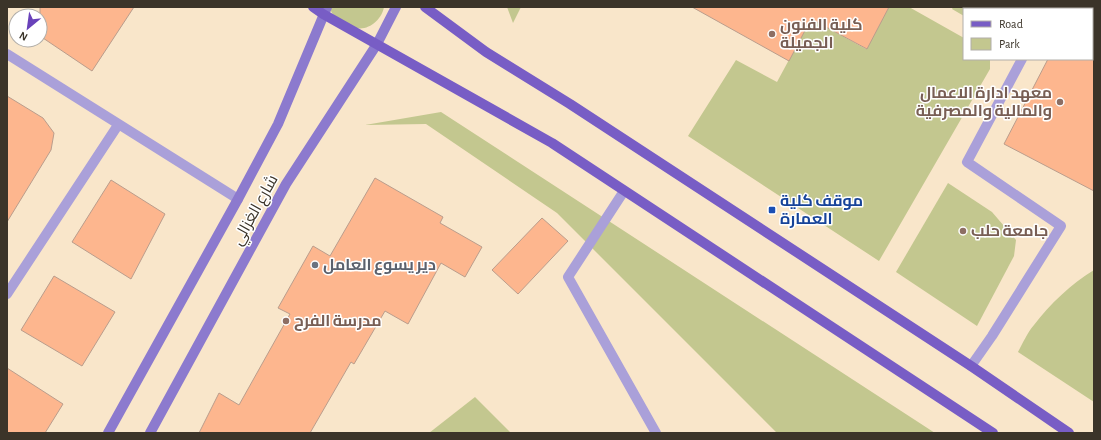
<svg xmlns="http://www.w3.org/2000/svg" width="1101" height="440" font-family="'Alegreya Sans',Cairo,sans-serif">
  <style>
    .green { fill: #c3c78f }
    .building { fill: #fdb68e; stroke: #ba9d8c }
    .lines { fill: none; stroke-linecap: round; stroke-linejoin: round }
    .lane { stroke: #aaa0d9; stroke-width: 10 }
    .street { stroke: #aaa0d9; stroke-width: 10 }
    .secondary { stroke: #8c7ace; stroke-width: 10 }
    .primary { stroke: #785dc5; stroke-width: 10 }
    .education-dot { fill: #8d6e63; stroke: #fff; stroke-width: 1.5 }
    .transit-dot { fill: #1a4fb4; stroke: #fff; stroke-width: 1.5 }
    .worship-dot { fill: #6b7280; stroke: #fff; stroke-width: 1.5 }
    .labels { text-anchor: middle; dominant-baseline: central; stroke-width: 3; stroke-linejoin: round; paint-order: stroke }
    .education-label { font-size: 16px; font-weight: bold; fill: #785e54; stroke: #fff; text-anchor: start }
    .transit-label { font-size: 16px; font-weight: bold; fill: #164399; stroke: #fff; text-anchor: start }
    .street-label { font-size: 16px; fill: #3b3429; stroke: #fff }
    .worship-label { font-size: 16px; font-weight: bold; fill: #5b616d; stroke: #fff; text-anchor: start }
  </style>
  <rect width="100%" height="100%" fill="#f9e6ca"/>
  <!-- green -->
  <g class="green">
    <path d="M330,7H384C382,19 369,31 356,28C352,28 334,16 332,13C331,11 330,9 330,7Z"/>
    <polygon points="507,7 521,7 513,23"/>
    <polygon points="889,7 909,7 964,38 964,59 990,59 990,69 879,261 688,136 736,60 777,82 811,19 866,49"/>
    <polygon points="953,7 1021,7 1020,9 964,9 964,16 952,9"/>
    <polygon points="441,112 935,433 777,433 557,213 426,124 365,125"/>
    <polygon points="948,183 992,212 1016,240 1014,256 977,326 896,272"/>
    <path d="M1094,270V402L1018,352C1023,343 1027,333 1034,325C1050,304 1071,284 1094,270Z"/>
    <polygon points="475,397 511,433 429,433"/>
  </g>
  <!-- building -->
  <g class="building">
    <polygon points="40,7 134,7 92,71 40,36"/>
    <polygon points="692,7 889,7 867,49 811,19 789,61"/>
    <polygon points="1048,59 1094,59 1094,191 1004,144"/>
    <polygon points="7,96 43,118 54,133 51,150 7,222"/>
    <polygon points="375,178 443,217 440,223 482,247 465,277 441,263 408,324 385,311 354,364 351,362 310,433 199,433 219,393 239,405 290,314 278,308 313,246 330,256"/>
    <polygon points="111,180 165,214 131,279 72,242"/>
    <polygon points="542,218 568,241 518,294 492,270"/>
    <polygon points="54,276 115,312 82,366 21,330"/>
    <polygon points="7,368 63,404 45,433 7,433"/>
  </g>
  <g class="lines">
    <!-- lane -->
    <g class="lane">
      <polyline points="1049,9 1050,7"/>
      <polyline points="624,191 568,277 656,433"/>
      <polyline points="971,366 992,336 1061,226 967,162 1022,59"/>
    </g>
    <!-- street -->
    <g class="street">
      <polyline points="7,54 238,199"/>
      <polyline points="7,294 118,125"/>
    </g>
    <!-- secondary -->
    <g class="secondary">
      <polyline points="108,433 238,199 278,124 327,7"/>
      <polyline points="150,433 286,184 377,44 396,7"/>
    </g>
    <!-- primary -->
    <g class="primary">
      <polyline points="313,7 323,14 552,143 993,433"/>
      <polyline points="425,7 486,52 570,104 971,366 1069,433"/>
    </g>
  </g>
  <!-- markers -->
  <g class="education-dot">
    <circle cx="772" cy="34" r="4"/>
    <circle cx="1060" cy="102" r="4"/>
    <circle cx="963" cy="231" r="4"/>
    <circle cx="286" cy="321" r="4"/>
  </g>
  <rect class="transit-dot" x="768" y="206" width="8" height="8" rx="2"/>
  <circle class="worship-dot" cx="315" cy="265" r="4"/>
  <g class="labels">
    <!-- education labels -->
    <g class="education-label">
      <text x="780" y="25">كلية الفنون<tspan x="780" dy="18">الجميلة</tspan></text>
      <text x="1052" y="93" text-anchor="end">معهد ادارة الاعمال<tspan x="1052" dy="18">والمالية والمصرفية</tspan></text>
      <text x="971" y="231">جامعة حلب</text>
      <text x="294" y="321">مدرسة الفرح</text>
    </g>
    <!-- transit labels -->
    <g class="transit-label">
      <text x="780" y="201">موقف كلية<tspan x="780" dy="18">العمارة</tspan></text>
    </g>
    <!-- street labels -->
    <g class="street-label">
      <text transform="translate(255 210) rotate(-61)">شارع الغزالي</text>
    </g>
    <!-- worship labels -->
    <g class="worship-label">
      <text x="323" y="265">دير يسوع العامل</text>
    </g>
  </g>
  <!-- border -->
  <rect width="1101" height="440" fill="none" stroke="#3b3429" stroke-width="16"/>
  <!-- legend -->
  <rect x="963" y="8" width="130" height="52" fill="#ffffff" stroke="#b1aea9"/>
  <rect x="971" y="21" width="20" height="6" fill="#785dc5" stroke="#b1aea9"/>
  <text x="999" y="28" font-size="12" fill="#3b3429">Road</text>
  <rect x="971" y="38" width="20" height="12" fill="#c3c78f" stroke="#b1aea9"/>
  <text x="999" y="48" font-size="12" fill="#3b3429">Park</text>
  <!-- north arrow -->
  <g transform="translate(28 28) rotate(209)"><circle r="19" fill="#ffffff" stroke="#b1aea9"/>
  <path d="M0-3L7 15L0 10L-7 15Z" fill="#6942ba"/>
  <text y="-6" font-size="11" font-weight="bold" text-anchor="middle" fill="#3b3429">N</text>
  </g>
</svg>
